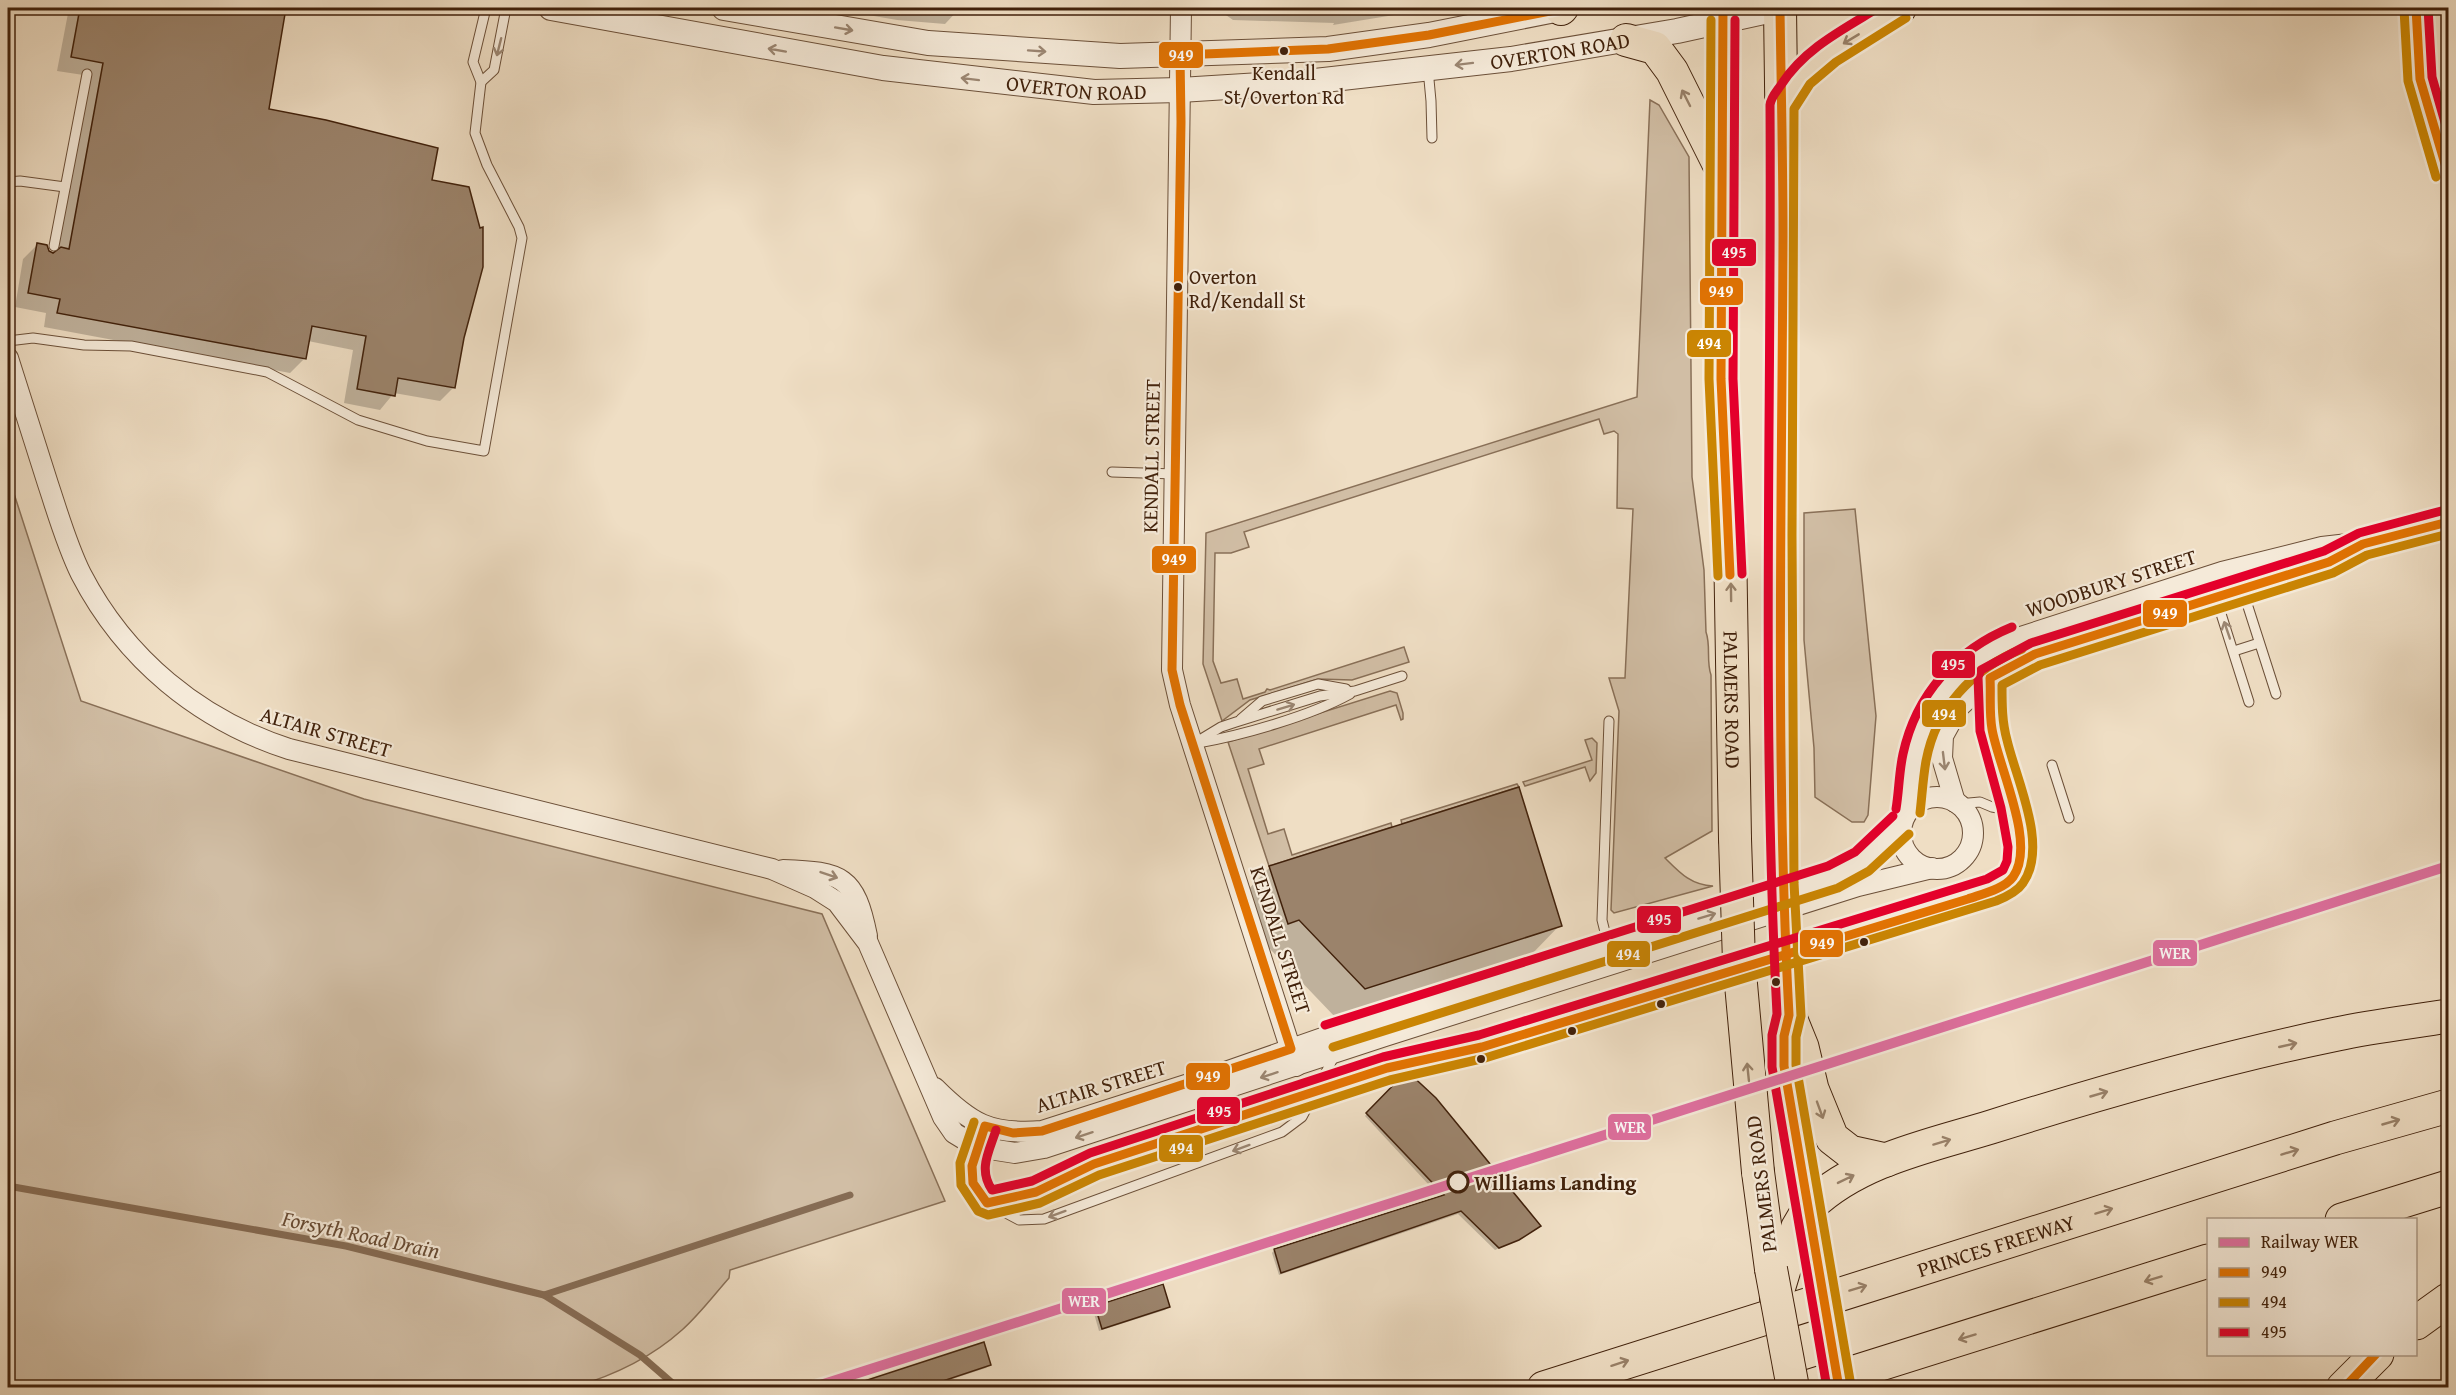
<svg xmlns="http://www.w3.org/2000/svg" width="2456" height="1395" font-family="'Gentium Book Plus',serif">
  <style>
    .green { fill: #d1bea5; stroke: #897058; stroke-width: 1.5 }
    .shadow { fill: #0003 }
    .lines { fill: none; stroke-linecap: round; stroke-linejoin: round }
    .stream { stroke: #866c54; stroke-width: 7 }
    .building { fill: #9b836b; stroke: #41210b; stroke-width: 1.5 }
    .service-casing { stroke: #6c5039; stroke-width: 11 }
    .minor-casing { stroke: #6c5039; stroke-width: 22 }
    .tertiary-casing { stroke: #6c5039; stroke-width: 26 }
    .trunk-casing { stroke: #41210b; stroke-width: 34 }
    .motorway-casing { stroke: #41210b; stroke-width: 35 }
    .service { stroke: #f5ead9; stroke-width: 9 }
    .minor { stroke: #f5ead9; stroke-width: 20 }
    .tertiary { stroke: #f5ead9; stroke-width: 24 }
    .trunk { stroke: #efdec4; stroke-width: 32 }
    .motorway { stroke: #efdec4; stroke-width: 33 }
    .trunk-bridge-casing { stroke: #41210b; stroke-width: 34; stroke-linecap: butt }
    .trunk-bridge { stroke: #efdec4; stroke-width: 32 }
    .bus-1-casing { stroke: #f5ead9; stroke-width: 14 }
    .bus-2-casing { stroke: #f5ead9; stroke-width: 14 }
    .bus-3-casing { stroke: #f5ead9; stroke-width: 14 }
    .bus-1 { stroke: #e27302; stroke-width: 9 }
    .bus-2 { stroke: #ca8503; stroke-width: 9 }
    .bus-3 { stroke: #e4002b; stroke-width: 9 }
    .rail-1-casing { stroke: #f5ead9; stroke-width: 15 }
    .rail-1 { stroke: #df6f9f; stroke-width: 10 }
    .oneway { stroke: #9b8672 }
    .oneway2 { stroke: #988068 }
    .bus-dot { fill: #41210b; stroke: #f5ead9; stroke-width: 2 }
    .stop-dot { fill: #f5ead9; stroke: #41210b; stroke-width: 3 }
    .labels { text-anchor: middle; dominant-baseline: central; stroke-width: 4.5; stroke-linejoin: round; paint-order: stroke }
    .bus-label { font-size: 20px; fill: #41210b; stroke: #f5ead9 }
    .street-label { font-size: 21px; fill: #41210b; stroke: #f5ead9 }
    .stop-label { font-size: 21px; font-weight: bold; fill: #41210b; stroke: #f5ead9; text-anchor: start }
    .water-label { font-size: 22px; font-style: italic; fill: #694d36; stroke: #f5ead9 }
    .line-badge { stroke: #f5ead9; stroke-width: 2 }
    .badge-label { font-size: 16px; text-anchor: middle; font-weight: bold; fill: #fff }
  </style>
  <rect width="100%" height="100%" fill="#efdec4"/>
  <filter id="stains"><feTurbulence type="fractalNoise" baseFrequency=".00333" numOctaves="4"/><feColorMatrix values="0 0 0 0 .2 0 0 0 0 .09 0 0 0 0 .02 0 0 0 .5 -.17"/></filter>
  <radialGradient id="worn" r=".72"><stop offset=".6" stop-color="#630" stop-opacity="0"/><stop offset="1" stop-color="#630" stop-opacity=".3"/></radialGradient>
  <!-- green -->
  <g class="green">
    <path d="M1650,100L1659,105L1689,157L1692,477L1704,570L1706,632C1711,646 1706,661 1711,675L1712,831L1665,858C1680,873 1691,885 1713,886L1614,913L1611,910L1619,711L1609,678H1625L1633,509L1617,508L1618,434L1614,431L1604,434L1599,419L1244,532L1249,547L1231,553H1215L1213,661L1221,683L1237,679L1243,699L1265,692L1267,689L1270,690L1404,647L1409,662L1352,680L1318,679L1250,700L1222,721L1203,664L1206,533L1637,397Z"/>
    <path d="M8,475L81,701L364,799L822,914L945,1201L730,1270L729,1278C714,1295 699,1315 682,1330C652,1357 612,1376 574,1387H8Z"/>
    <polygon points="1855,509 1876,716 1868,815 1864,822 1852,822 1815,797 1814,748 1804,640 1804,513"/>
    <polygon points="1390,691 1397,693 1403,713 1403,719 1401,720 1396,705 1259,749 1264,764 1248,769 1268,834 1284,829 1292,855 1391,823 1392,827 1269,866 1228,742"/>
    <polygon points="1592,738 1597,743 1596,773 1590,781 1585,767 1525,786 1523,782 1592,760 1585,740"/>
    <polygon points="1517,784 1519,787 1402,824 1401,820"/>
  </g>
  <!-- shadow -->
  <g class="shadow">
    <polygon points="69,8 285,8 267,110 430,181 463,338 454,387 440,401 394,393 380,410 344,403 353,350 308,341 304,359 290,373 44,327 46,313 15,307 23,259 37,245 53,254 58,251 90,76 57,71"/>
    <polygon points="828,8 960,8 945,24 897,20"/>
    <polygon points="1216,8 1437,8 1333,25 1334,23 1233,20"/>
    <polygon points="1270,867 1560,925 1531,955 1336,1018 1270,949 1259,952 1241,897"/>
    <polygon points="1407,1073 1536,1228 1514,1242 1495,1250 1458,1214 1279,1275 1272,1253 1274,1250 1441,1198 1365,1116"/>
    <polygon points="1168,1307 1165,1310 1099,1331 1093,1310 1096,1308"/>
    <polygon points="989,1365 986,1368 925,1388 871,1388"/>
  </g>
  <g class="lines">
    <!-- stream -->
    <g class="stream">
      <polyline points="8,1186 346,1246 544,1295 640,1355 678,1388"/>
      <polyline points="544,1295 850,1195"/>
    </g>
  </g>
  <!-- building -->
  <g class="building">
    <polygon points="80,8 286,8 269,109 326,120 438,148 432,180 469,187 480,228 483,227 483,267 464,338 455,388 398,378 395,396 357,389 366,336 312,326 306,359 57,313 60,299 28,293 37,243 47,245 49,251 53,253 61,247 69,249 103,63 71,57"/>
    <polygon points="1519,787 1562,926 1365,989 1299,920 1288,924 1269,866"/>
    <polygon points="1407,1071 1436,1098 1541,1226 1519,1240 1499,1248 1461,1211 1281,1273 1274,1249 1444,1195 1366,1113"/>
    <polygon points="1163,1284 1170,1307 1102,1329 1095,1306"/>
    <polygon points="984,1342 991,1365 922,1388 855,1388 855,1384"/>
  </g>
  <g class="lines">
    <defs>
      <g id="service">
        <polyline points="1428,69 1431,101 1432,138"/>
        <polyline points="481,82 494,70 506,8"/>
        <polyline points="8,182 20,181 65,187"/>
        <polyline points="54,246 87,74"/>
        <polyline points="8,341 33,338 84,345 131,346 267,372 358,420 427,441 484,451 522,238 519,227 487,165 475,133 481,82 473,62 486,8"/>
        <polyline points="1112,472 1175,474"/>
        <polyline points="2242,588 2276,694"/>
        <polyline points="2216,598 2249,702"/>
        <polyline points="2234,651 2259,643"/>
        <polyline points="1241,719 1262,701 1318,684 1346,689"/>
        <polyline points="1609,721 1602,920 1609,948"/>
        <path d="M1198,743C1243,735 1310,716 1350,694"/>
        <polyline points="1193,744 1221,727 1236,722 1320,696 1355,691 1402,676"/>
        <polyline points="2052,765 2069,818"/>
        <polyline points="1958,804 1980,802 1992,807 2015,811"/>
        <polyline points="985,1126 972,1166 973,1183 987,1203 1019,1220 1044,1219 1282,1132 1302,1117 1335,1055"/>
        <path d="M987,1203L1036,1192L1094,1164L1148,1145L1387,1068L1482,1047L1968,899C1982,893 2007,887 2016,873C2033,843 1997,764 1992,730C1989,714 1991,696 1990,680"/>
      </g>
      <g id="minor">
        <polyline points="1181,8 1172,670 1180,705 1296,1066"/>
        <polyline points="2416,8 2420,79 2448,174"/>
        <path d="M8,358C21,400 35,442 48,484C58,514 67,546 81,574C125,659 199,720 289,749L772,869L815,888L837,902L868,943L943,1117L954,1133L977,1147L1015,1153L1044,1148L1385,1036L1858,886L1932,868"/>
        <circle cx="1937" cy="833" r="36"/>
        <polyline points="1955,802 1942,758 1943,736 1959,707 1990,678 2035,654 2329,562 2363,544 2448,522"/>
        <path d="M1908,811C1918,734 1927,686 1999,644L2222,572L2322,547L2357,543"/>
        <path d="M783,870C842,872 855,876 867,936"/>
        <path d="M935,1088C971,1124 990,1135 1042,1131L1217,1075L1374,1020L1833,877L1862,862L1901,825"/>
      </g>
      <g id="tertiary">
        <path id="s1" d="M551,8L883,68L1094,92L1180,90L1306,82L1511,59L1677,31L1782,8"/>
        <polyline points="724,8 928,43 1120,56 1328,49 1429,35 1565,8"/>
      </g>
      <g id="trunk">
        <path id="s2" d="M1723,8L1721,379L1730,541L1735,839"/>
        <polyline points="1780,8 1783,234 1780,536 1782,825"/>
        <polyline points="1561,9 1562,8"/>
        <polyline points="1626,40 1655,48 1672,71 1718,163"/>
        <polyline points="1782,105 1801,76 1829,52 1900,8"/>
        <polyline points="1789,1015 1784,1036 1784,1066 1816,1254"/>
        <polyline points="1758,1172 1771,1269"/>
        <polyline points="1776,1298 1797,1228 1810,1206"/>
      </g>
      <g id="motorway">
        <polyline points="1789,1015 1802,1047 1812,1089 1832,1138 1850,1152 1886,1160"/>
        <path d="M1810,1206C1858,1160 1929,1146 1991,1127C2105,1091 2220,1058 2337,1034C2373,1026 2411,1022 2448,1016"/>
        <polyline points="2342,1220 2448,1187"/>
        <polyline points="2416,1323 2448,1300"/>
        <path id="s3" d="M1544,1388L2335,1138L2448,1106"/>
        <polyline points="1804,1388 2208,1261"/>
        <polyline points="2343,1388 2377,1354"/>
      </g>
    </defs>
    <!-- service casing -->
    <use href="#service" class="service-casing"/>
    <!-- minor casing -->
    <use href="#minor" class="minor-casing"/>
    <!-- tertiary casing -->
    <use href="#tertiary" class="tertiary-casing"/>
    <!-- trunk casing -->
    <use href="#trunk" class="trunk-casing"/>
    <!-- motorway casing -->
    <use href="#motorway" class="motorway-casing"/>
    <!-- service -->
    <use href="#service" class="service"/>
    <!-- minor -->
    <use href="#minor" class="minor"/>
    <!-- tertiary -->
    <use href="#tertiary" class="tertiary"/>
    <!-- trunk -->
    <use href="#trunk" class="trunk"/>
    <!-- motorway -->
    <use href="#motorway" class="motorway"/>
    <defs>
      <g id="trunk-bridge">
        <polyline points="1782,825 1784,937 1789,1015"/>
        <polyline points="1735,839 1739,962 1758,1172"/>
        <polyline points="1816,1254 1839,1388"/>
        <polyline points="1771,1269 1793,1388"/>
      </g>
    </defs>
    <!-- trunk-bridge casing -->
    <use href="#trunk-bridge" class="trunk-bridge-casing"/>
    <!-- trunk-bridge -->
    <use href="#trunk-bridge" class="trunk-bridge"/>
    <defs>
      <g id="bus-1">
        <path d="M1565,8L1429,35L1328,49L1180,55L1181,122L1172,670L1180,705L1291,1049L1042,1131L1013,1133L985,1126L972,1166L973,1183L987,1203L1036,1192L1094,1164L1387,1068L1482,1047L1968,899C1982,894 2004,889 2013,877C2037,844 1998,766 1992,729C1989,712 1991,695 1990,678L2035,654L2329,562L2363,544L2448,522"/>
        <polyline points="1723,8 1721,379 1730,575"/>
        <path d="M1780,8C1781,84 1783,160 1783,236C1782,496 1775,755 1789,1015L1784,1036V1066L1839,1388"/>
        <polyline points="2416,8 2420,79 2448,174"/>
        <polyline points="2344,1388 2376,1354"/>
      </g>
      <g id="bus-2">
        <polyline points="2404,9 2408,81 2436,177"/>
        <polyline points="1711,20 1709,379 1718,576"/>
        <path d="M1920,813C1922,796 1923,778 1926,761C1936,708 1972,669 2022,649"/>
        <polyline points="1333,1047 1838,888 1869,871 1909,834"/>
        <path d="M974,1122L960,1163L961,1185L978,1211L988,1215L1040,1203L1099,1175L1390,1080L1485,1058L1996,901C2006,897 2017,892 2023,883C2049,846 2016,779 2007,740C2002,722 2002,704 2002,685L2040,665L2333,573L2367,555L2448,534"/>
        <polyline points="1851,1386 1796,1065 1796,1037 1801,1016 1794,883 1792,536 1794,109 1810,84 1836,62 1906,18"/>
      </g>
      <g id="bus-3">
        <polyline points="2428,8 2432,77 2448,133"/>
        <polyline points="1735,20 1733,379 1742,574"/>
        <path d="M1896,809C1899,791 1899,772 1903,754C1916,694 1956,650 2012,627"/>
        <polyline points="1325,1025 1828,866 1855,852 1893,816"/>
        <path d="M996,1130C989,1152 978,1169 992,1190L1032,1181L1090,1153L1383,1057L1479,1035L1987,879L2003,870L2007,861L2008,847L2001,808L1980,731L1978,677L1981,670L2031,643L2324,551L2359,533L2445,510"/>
        <path d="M1827,1388L1772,1067V1035L1777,1014C1761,711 1772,408 1770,105C1771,97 1777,91 1781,85C1804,49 1842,30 1878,8"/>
      </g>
    </defs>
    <!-- bus-1 casing -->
    <use href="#bus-1" class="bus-1-casing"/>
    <!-- bus-2 casing -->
    <use href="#bus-2" class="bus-2-casing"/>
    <!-- bus-3 casing -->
    <use href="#bus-3" class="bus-3-casing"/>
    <!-- bus-1 -->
    <use href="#bus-1" class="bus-1"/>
    <!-- bus-2 -->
    <use href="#bus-2" class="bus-2"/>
    <!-- bus-3 -->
    <use href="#bus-3" class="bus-3"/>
    <defs>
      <polyline id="rail-1" points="811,1388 2448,866"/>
    </defs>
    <!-- rail-1 casing -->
    <use href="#rail-1" class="rail-1-casing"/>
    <!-- rail-1 -->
    <use href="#rail-1" class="rail-1"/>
  </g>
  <!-- one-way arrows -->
  <defs><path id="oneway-shaft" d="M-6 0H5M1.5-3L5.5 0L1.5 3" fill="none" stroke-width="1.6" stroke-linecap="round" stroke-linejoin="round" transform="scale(1.5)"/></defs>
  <g class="oneway">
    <use href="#oneway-shaft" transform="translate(844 29) rotate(10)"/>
    <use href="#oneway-shaft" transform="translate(499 47) rotate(104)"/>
    <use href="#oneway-shaft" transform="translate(777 50) rotate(-170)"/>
    <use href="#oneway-shaft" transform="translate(1037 51) rotate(4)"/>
    <use href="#oneway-shaft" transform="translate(1464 64) rotate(173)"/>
    <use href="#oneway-shaft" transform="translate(970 79) rotate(-173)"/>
    <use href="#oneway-shaft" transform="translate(2227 630) rotate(-109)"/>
    <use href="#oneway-shaft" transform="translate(1286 707) rotate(-17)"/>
    <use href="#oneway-shaft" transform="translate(1944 761) rotate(83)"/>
    <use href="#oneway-shaft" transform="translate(829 875) rotate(19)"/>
    <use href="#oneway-shaft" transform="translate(1707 916) rotate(-17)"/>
    <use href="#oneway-shaft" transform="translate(1269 1075) rotate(162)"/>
    <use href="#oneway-shaft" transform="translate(1084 1135) rotate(162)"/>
    <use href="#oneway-shaft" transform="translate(1241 1148) rotate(160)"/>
    <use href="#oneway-shaft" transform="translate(1057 1214) rotate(160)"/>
  </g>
  <g class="oneway2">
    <use href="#oneway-shaft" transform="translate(1851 39) rotate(149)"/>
    <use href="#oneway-shaft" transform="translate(1686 98) rotate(-117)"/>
    <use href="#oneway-shaft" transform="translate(1731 592) rotate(-91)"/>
    <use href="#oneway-shaft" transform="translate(2288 1045) rotate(-13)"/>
    <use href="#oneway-shaft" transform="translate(1748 1072) rotate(-96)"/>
    <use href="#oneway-shaft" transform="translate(2099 1094) rotate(-16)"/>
    <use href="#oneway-shaft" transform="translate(1820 1110) rotate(70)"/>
    <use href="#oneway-shaft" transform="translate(2391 1122) rotate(-16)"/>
    <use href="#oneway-shaft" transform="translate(1942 1142) rotate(-17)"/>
    <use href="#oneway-shaft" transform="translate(2290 1152) rotate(-17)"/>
    <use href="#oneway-shaft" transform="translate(1846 1179) rotate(-26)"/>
    <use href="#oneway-shaft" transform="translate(2104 1211) rotate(-17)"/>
    <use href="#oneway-shaft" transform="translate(2153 1279) rotate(163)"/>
    <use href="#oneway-shaft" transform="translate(1858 1288) rotate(-17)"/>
    <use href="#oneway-shaft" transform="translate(1967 1337) rotate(163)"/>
    <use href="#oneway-shaft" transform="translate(1620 1363) rotate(-18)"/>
  </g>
  <!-- markers -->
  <g class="bus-dot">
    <circle cx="1284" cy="51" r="5"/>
    <circle cx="1178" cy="287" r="5"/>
    <circle cx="1864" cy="942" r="5"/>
    <circle cx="1776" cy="982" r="5"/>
    <circle cx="1661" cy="1004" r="5"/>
    <circle cx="1572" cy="1031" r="5"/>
    <circle cx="1481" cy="1059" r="5"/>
  </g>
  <circle class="stop-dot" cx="1458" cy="1182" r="10"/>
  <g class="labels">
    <!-- bus labels -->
    <g class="bus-label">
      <text x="1284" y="72">Kendall<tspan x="1284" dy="24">St/Overton Rd</tspan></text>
      <text x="1189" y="276" text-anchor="start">Overton<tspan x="1189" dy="24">Rd/Kendall St</tspan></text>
    </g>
    <!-- street labels -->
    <g class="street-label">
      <text stroke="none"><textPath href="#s1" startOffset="1018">OVERTON ROAD</textPath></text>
      <text stroke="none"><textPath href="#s1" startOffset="532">OVERTON ROAD</textPath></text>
      <text transform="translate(1151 456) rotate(-89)">KENDALL STREET</text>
      <text transform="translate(2111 583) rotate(-18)">WOODBURY STREET</text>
      <text stroke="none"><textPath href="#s2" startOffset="692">PALMERS ROAD</textPath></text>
      <text transform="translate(326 732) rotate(16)">ALTAIR STREET</text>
      <text transform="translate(1281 940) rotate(72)">KENDALL STREET</text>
      <text transform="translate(1101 1086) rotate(-17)">ALTAIR STREET</text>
      <text transform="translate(1761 1184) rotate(-97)">PALMERS ROAD</text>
      <text stroke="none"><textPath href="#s3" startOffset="474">PRINCES FREEWAY</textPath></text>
    </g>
    <!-- stop labels -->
    <g class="stop-label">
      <text x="1474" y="1182">Williams Landing</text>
    </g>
    <!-- water labels -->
    <g class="water-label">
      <text transform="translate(361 1234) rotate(12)">Forsyth Road Drain</text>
    </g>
  </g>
  <g class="line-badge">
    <rect x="1158" y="41" width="46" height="28" rx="6" fill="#e27302"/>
    <rect x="1711" y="238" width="46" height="29" rx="6" fill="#e4002b"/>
    <rect x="1699" y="277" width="45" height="29" rx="6" fill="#e27302"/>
    <rect x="1686" y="329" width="46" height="29" rx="6" fill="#ca8503"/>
    <rect x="1151" y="545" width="46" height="29" rx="6" fill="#e27302"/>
    <rect x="2142" y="599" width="46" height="29" rx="6" fill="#e27302"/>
    <rect x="1931" y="650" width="45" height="29" rx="6" fill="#e4002b"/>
    <rect x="1921" y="699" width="46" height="29" rx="6" fill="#ca8503"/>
    <rect x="1636" y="905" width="46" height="29" rx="6" fill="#e4002b"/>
    <rect x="1799" y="929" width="45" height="29" rx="6" fill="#e27302"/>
    <rect x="2152" y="939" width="46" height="28" rx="6" fill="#df6f9f"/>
    <rect x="1606" y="940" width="45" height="28" rx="6" fill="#ca8503"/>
    <rect x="1185" y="1062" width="46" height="29" rx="6" fill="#e27302"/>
    <rect x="1196" y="1096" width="45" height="29" rx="6" fill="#e4002b"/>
    <rect x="1607" y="1113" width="45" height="28" rx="6" fill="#df6f9f"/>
    <rect x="1158" y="1134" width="46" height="29" rx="6" fill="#ca8503"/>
    <rect x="1061" y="1287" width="46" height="28" rx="6" fill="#df6f9f"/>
  </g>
  <g class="badge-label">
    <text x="1181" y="61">949</text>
    <text x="1734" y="258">495</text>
    <text x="1721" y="297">949</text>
    <text x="1709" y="349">494</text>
    <text x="1174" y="565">949</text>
    <text x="2165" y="619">949</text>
    <text x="1953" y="670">495</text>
    <text x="1944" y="720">494</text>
    <text x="1659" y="925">495</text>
    <text x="1822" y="949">949</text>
    <text x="2175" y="959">WER</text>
    <text x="1628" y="960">494</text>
    <text x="1208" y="1082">949</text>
    <text x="1219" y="1117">495</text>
    <text x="1630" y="1133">WER</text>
    <text x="1181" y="1154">494</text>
    <text x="1084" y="1307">WER</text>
  </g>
  <!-- margin -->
  <rect width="2456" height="1395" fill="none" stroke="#efdec4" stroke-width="30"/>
  <rect x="9" y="9" width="2438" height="1377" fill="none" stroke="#41210b" stroke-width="3"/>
  <rect x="15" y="15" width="2426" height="1365" fill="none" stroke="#41210b" stroke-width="1.5"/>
  <!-- legend -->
  <rect x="2207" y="1218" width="210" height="138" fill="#f5ead9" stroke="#ad9a87" stroke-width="1.5"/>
  <rect x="2219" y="1238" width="30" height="9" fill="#df6f9f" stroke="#ad9a87" stroke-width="1.5"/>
  <text x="2261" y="1248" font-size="18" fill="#41210b">Railway WER</text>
  <rect x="2219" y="1268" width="30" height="9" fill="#e27302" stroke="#ad9a87" stroke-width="1.5"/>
  <text x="2261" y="1278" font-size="18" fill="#41210b">949</text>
  <rect x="2219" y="1298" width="30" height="9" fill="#ca8503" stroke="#ad9a87" stroke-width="1.5"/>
  <text x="2261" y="1308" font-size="18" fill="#41210b">494</text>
  <rect x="2219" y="1328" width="30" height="9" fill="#e4002b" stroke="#ad9a87" stroke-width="1.5"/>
  <text x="2261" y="1338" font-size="18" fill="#41210b">495</text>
  <rect width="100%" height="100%" filter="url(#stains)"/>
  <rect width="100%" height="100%" fill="url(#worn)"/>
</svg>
